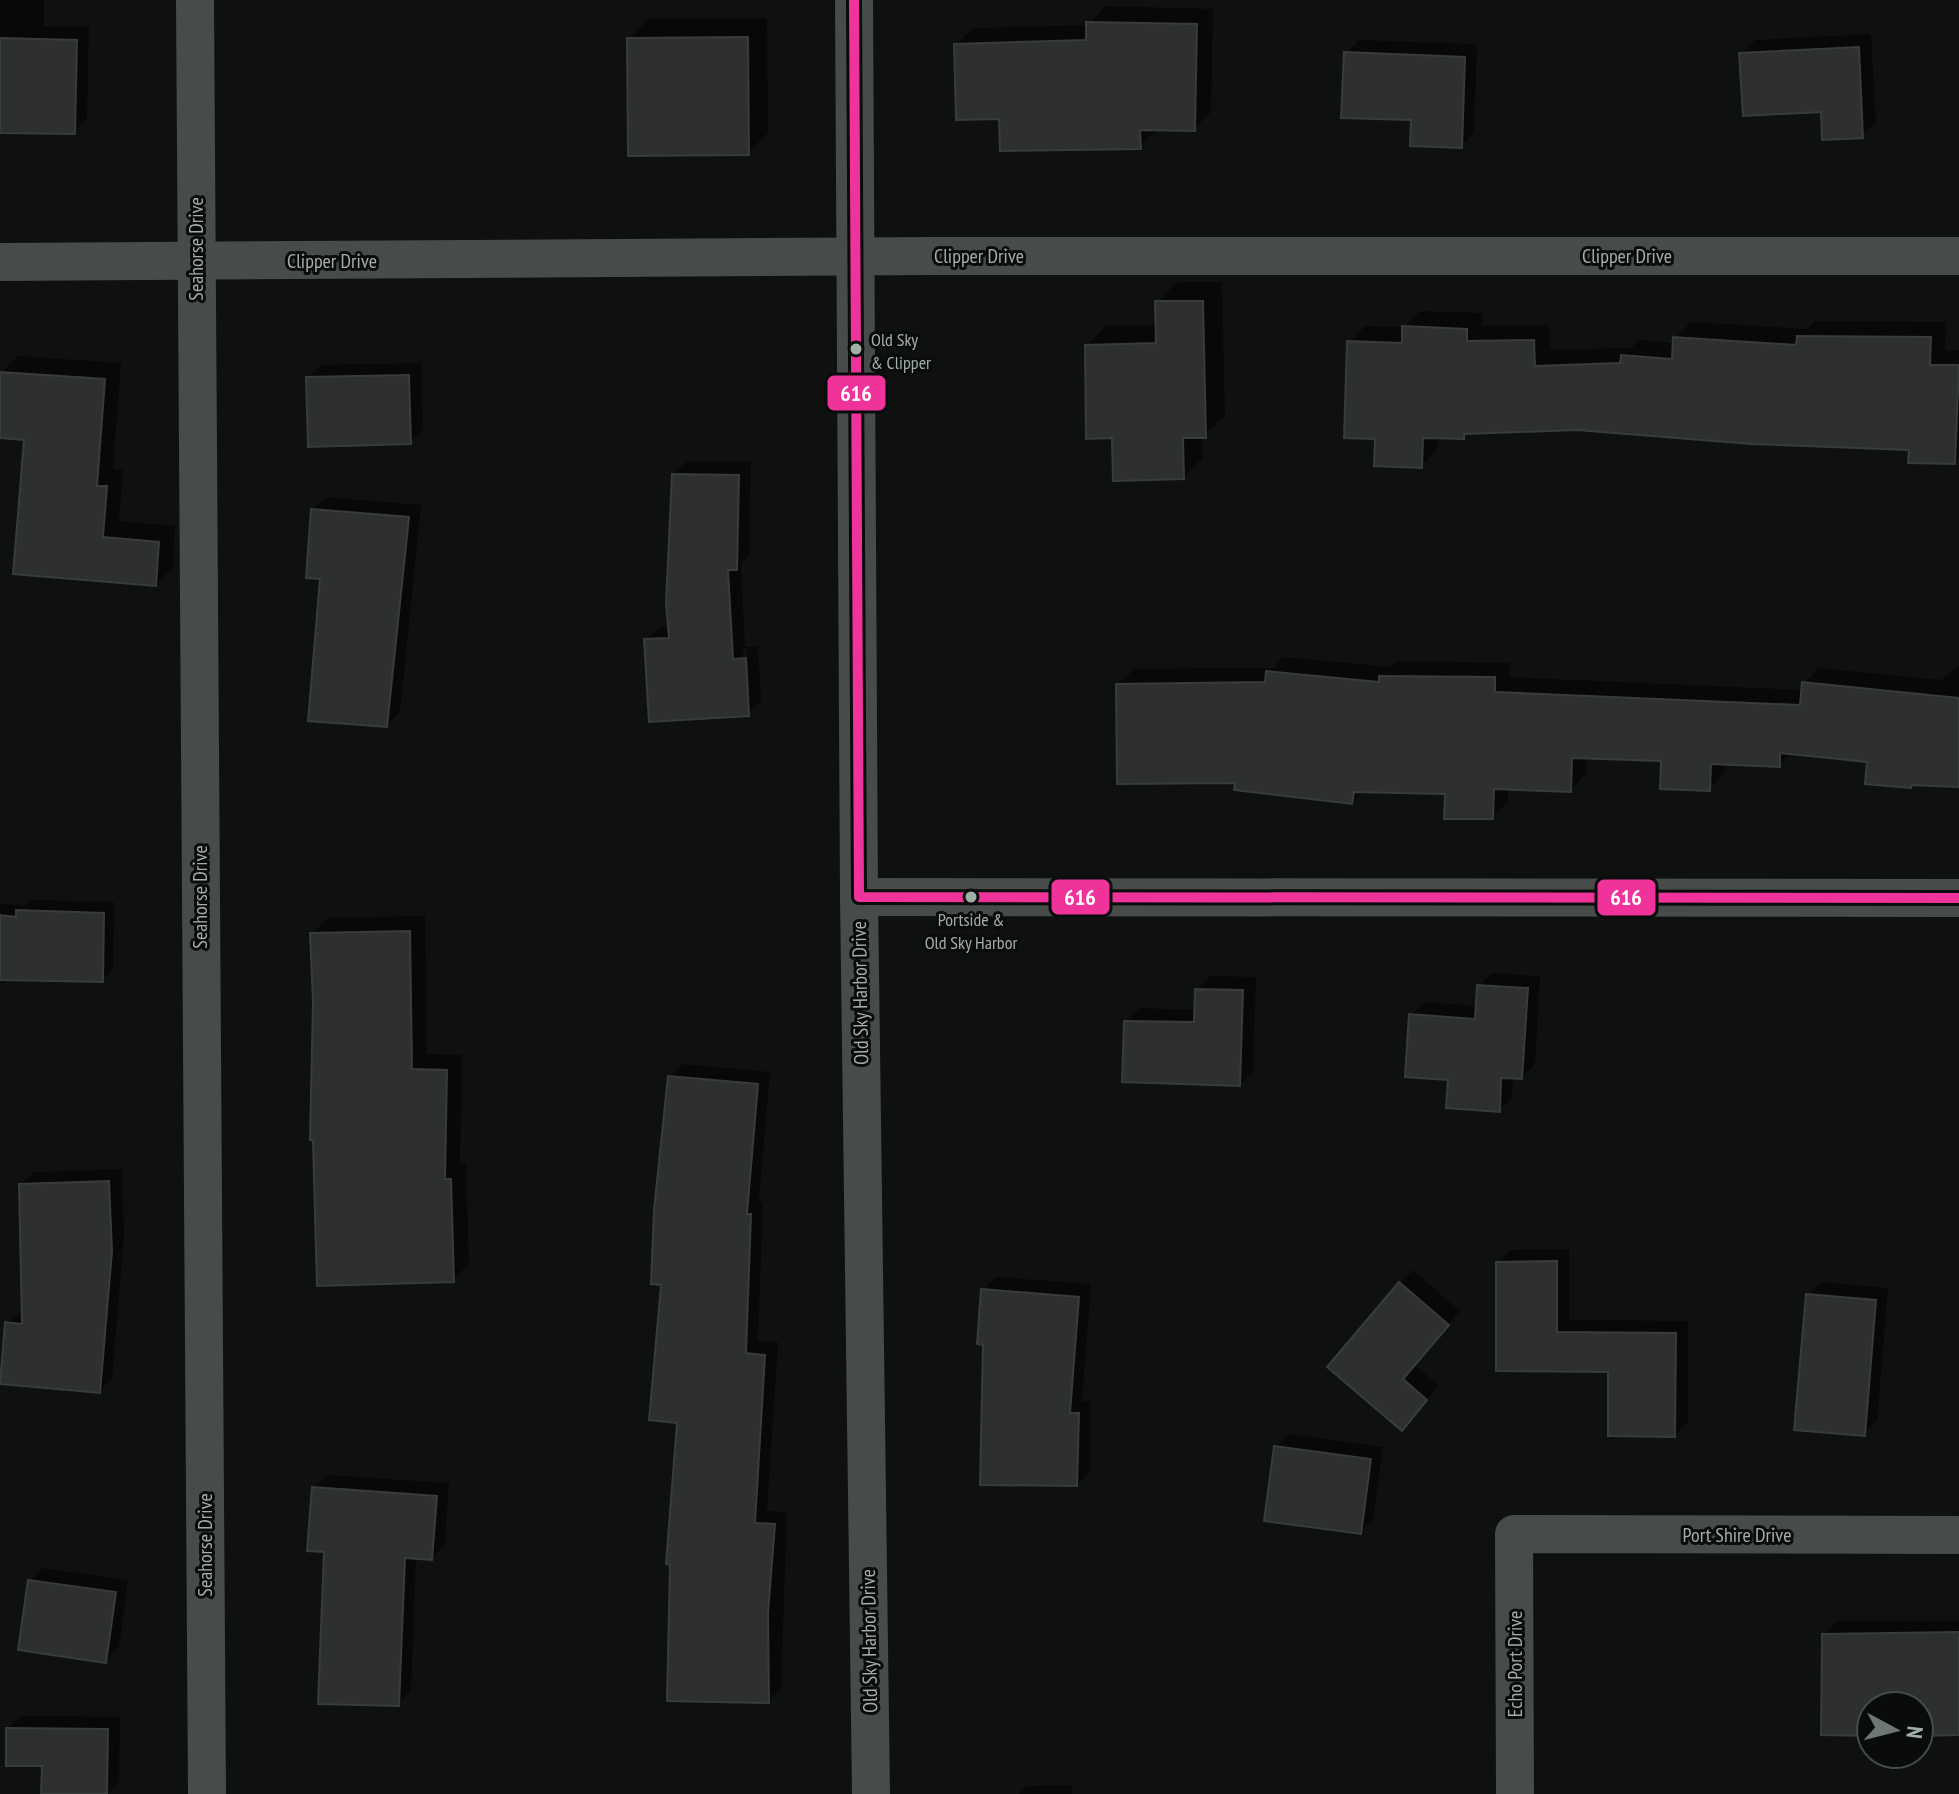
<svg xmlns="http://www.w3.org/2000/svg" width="1959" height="1794" font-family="'PT Sans Narrow',sans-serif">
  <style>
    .shadow { fill: #0007; fill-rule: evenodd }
    .building { fill: #2e302f; stroke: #383c3a; stroke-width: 2 }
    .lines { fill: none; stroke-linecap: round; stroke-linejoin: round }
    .street { stroke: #474b49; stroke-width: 38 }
    .bus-1-casing { stroke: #0a0b0b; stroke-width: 16 }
    .bus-1 { stroke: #ef339a; stroke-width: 10 }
    .bus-dot { fill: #a1b0a7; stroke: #0a0b0b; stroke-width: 3 }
    .labels { text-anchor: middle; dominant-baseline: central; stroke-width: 6; stroke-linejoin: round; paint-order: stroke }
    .bus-label { font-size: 18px; fill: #a1b0a7; stroke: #0a0b0b; text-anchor: start }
    .street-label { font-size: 20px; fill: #a1b0a7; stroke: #0a0b0b }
    .line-badge { stroke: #0a0b0b; stroke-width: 3 }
    .badge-label { font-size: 22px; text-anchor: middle; font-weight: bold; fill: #fff }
  </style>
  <rect width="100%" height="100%" fill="#0f1010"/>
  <!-- shadow -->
  <g class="shadow">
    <polygon points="0,0 44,0 44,26 89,27 87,119 74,132 0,131"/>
    <polygon points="1105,6 1213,9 1211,112 1194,129 1156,130 1140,147 1000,117 956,45 973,28 1088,25"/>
    <polygon points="767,18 768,133 748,153 629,39 648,19"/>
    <polygon points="1871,34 1876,123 1862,136 1742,53 1755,40"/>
    <polygon points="1359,40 1477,44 1474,133 1461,146 1413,118 1346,53"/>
    <polygon points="1177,282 1222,282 1225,416 1202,436 1203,458 1183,477 1114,436 1087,345 1106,326 1158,325 1157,302"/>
    <polygon points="1420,311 1482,313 1482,326 1549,325 1550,350 1631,348 1639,340 1675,343 1675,338 1691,322 1807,329 1815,321 1946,322 1945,350 1959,350 1959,457 1954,462 1911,448 1577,428 1468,432 1463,437 1438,436 1437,450 1421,466 1377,437 1349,342 1365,326 1404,327"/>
    <polygon points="18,356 121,363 113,469 123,470 119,521 175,526 173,567 156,584 15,572 26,438 0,436 0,393 1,373"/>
    <polygon points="421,363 423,429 410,442 308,378 321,365"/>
    <path d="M687,461L751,462L749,555L741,564L745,647L758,646L761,701L748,714L646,640L659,627L670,626L674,474ZM743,648H747L750,704H746Z"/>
    <polygon points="326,497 421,505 400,712 387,725 322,577 313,510"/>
    <polygon points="1283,657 1391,667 1396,661 1510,663 1509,677 1803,690 1804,683 1819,668 1941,680 1959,666 1959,785 1869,760 1792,752 1779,765 1725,762 1724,773 1709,789 1663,759 1586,756 1586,774 1571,790 1508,787 1508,802 1492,817 1447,792 1363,791 1352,802 1237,781 1118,685 1134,669 1273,668"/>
    <polygon points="30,900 114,902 113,969 102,980 0,978 0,903 24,906"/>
    <polygon points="425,916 427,1054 462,1055 460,1164 466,1164 469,1264 453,1280 315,1138 312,934 328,918"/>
    <polygon points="1492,973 1540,976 1535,1064 1522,1077 1513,1076 1512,1097 1499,1110 1450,1078 1411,1015 1424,1002 1478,1006 1479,986"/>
    <polygon points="1210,976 1256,977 1253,1071 1240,1084 1126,1022 1139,1008 1196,1010 1197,990"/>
    <polygon points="683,1064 770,1072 759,1201 763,1202 758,1341 778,1342 767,1511 787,1512 781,1688 768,1701 679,1421 664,1283 670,1077"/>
    <polygon points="122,1169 124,1236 112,1378 99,1391 7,1323 24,1310 21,1185 34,1172"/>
    <polygon points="1569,1249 1569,1320 1688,1321 1688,1422 1675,1435 1610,1370 1498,1369 1498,1263 1511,1250"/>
    <polygon points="1413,1270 1460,1311 1415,1365 1439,1386 1402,1429 1400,1283"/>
    <polygon points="996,1277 1091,1284 1082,1401 1091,1401 1090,1471 1077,1484 983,1290"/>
    <polygon points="1821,1282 1888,1288 1877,1421 1864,1434 1808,1295"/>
    <polygon points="1289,1434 1383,1447 1373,1519 1360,1532 1276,1447"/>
    <polygon points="327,1475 449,1483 445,1545 432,1558 416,1557 411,1691 398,1704 326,1550 314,1488"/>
    <polygon points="43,1568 128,1580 119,1647 106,1660 30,1581"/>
    <polygon points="1837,1621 1959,1621 1959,1734 1919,1734 1919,1706 1871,1706 1871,1733 1824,1634"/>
    <polygon points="21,1716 120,1717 119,1782 107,1794 43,1794 44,1764 8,1729"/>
    <polygon points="1072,1785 1072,1794 1019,1794 1026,1786"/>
  </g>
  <!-- building -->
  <g class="building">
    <polygon points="1086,22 1197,24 1195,131 1140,130 1141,149 1000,151 999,119 956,120 954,44 1086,40"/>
    <polygon points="748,37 749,155 628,156 627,38"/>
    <polygon points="0,38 77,40 75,134 0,133"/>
    <polygon points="1859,47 1863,138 1822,140 1821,112 1743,116 1739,53"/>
    <polygon points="1344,52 1465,57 1462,148 1410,146 1411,120 1341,118"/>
    <polygon points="1155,301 1203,301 1206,438 1183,438 1184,479 1113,481 1112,438 1086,439 1085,345 1156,343"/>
    <polygon points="1402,326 1467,329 1467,341 1534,340 1535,366 1620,363 1621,355 1672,359 1673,337 1796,345 1797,336 1931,337 1930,365 1959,365 1955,464 1908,463 1909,450 1751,444 1577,430 1464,434 1464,439 1423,438 1422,468 1374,466 1375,439 1344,438 1347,341 1402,343"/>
    <polygon points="0,372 105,379 97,486 107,486 103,537 159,542 156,586 13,574 24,440 0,438"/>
    <polygon points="409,375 411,444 308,447 306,377"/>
    <polygon points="672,474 739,475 737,570 728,570 733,659 746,658 749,716 649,722 644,639 669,638 666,603"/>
    <polygon points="311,509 409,517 387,727 308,721 320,579 306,578"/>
    <polygon points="1266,671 1379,682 1379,676 1495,677 1495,692 1800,705 1802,682 1959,698 1959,787 1912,785 1911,788 1865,784 1867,762 1780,753 1780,767 1711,764 1710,791 1660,789 1661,761 1572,758 1571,792 1494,789 1493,819 1444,819 1445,794 1354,792 1352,804 1234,790 1235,783 1117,784 1116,684 1265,682"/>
    <polygon points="16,910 104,913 103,982 0,980 0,915 16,917"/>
    <polygon points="410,931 412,1069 447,1070 445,1179 451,1179 454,1282 317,1286 313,1140 310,1140 313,1002 310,933"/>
    <polygon points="1477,985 1528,988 1522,1079 1501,1078 1500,1112 1446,1108 1448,1080 1405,1077 1409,1014 1475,1019"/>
    <polygon points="1195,989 1243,990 1240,1086 1122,1082 1124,1021 1194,1022"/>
    <polygon points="668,1076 758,1084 747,1214 751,1214 746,1353 765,1355 755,1523 775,1524 768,1613 769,1703 667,1701 670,1565 666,1564 677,1423 649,1420 661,1285 651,1284 654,1210"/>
    <polygon points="109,1181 112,1251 100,1393 0,1384 5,1322 22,1324 19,1184"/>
    <polygon points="1557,1261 1557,1332 1676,1333 1675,1437 1608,1436 1608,1372 1496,1371 1496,1262"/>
    <polygon points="1399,1282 1449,1325 1403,1379 1427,1400 1402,1431 1327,1367"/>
    <polygon points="981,1289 1079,1297 1070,1413 1079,1413 1077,1486 980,1485 983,1345 977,1344"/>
    <polygon points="1806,1294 1876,1300 1865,1436 1794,1430"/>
    <polygon points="1274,1446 1371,1459 1361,1534 1264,1521"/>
    <polygon points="312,1487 437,1496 432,1560 405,1558 399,1706 318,1704 324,1552 307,1551"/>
    <polygon points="28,1580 116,1592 106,1663 18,1650"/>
    <polygon points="1959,1632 1959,1735 1919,1736 1919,1706 1871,1706 1871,1736 1821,1735 1822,1634"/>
    <polygon points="6,1728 108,1729 107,1794 41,1794 42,1766 6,1766"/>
  </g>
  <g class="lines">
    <!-- street -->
    <g class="street">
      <polyline points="195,0 207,1794"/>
      <polyline points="854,0 859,897 871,1794"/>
      <polyline points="0,262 936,256 1959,256"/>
      <polyline points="859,897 1959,898"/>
      <polyline points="1515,1794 1514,1534 1959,1535"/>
    </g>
    <defs>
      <polyline id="bus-1" points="854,0 859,897 1959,898"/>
    </defs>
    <!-- bus-1 casing -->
    <use href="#bus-1" class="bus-1-casing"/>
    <!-- bus-1 -->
    <use href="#bus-1" class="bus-1"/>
  </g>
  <!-- markers -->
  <g class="bus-dot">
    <circle cx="856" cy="349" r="7"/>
    <circle cx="971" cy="897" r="7"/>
  </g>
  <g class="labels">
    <!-- bus labels -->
    <g class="bus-label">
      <text x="871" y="339">Old Sky<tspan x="871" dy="23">&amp; Clipper</tspan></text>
      <text x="971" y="919" text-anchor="middle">Portside &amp;<tspan x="971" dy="23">Old Sky Harbor</tspan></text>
    </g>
    <!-- street labels -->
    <g class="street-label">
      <text transform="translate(196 249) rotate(-90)">Seahorse Drive</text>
      <text x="979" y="256">Clipper Drive</text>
      <text x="1627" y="256">Clipper Drive</text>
      <text x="332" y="261">Clipper Drive</text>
      <text transform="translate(200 897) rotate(-90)">Seahorse Drive</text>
      <text transform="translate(860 993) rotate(-91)">Old Sky Harbor Drive</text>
      <text x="1737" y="1535">Port Shire Drive</text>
      <text transform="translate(205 1545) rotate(-90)">Seahorse Drive</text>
      <text transform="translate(869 1641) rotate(-91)">Old Sky Harbor Drive</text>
      <text transform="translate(1515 1664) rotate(-90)">Echo Port Drive</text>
    </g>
  </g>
  <g class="line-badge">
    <rect x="826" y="374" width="61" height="38" rx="8" fill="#ef339a"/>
    <rect x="1050" y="878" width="61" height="38" rx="8" fill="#ef339a"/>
    <rect x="1596" y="878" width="61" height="39" rx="8" fill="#ef339a"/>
  </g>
  <g class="badge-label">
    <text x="856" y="401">616</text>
    <text x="1080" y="905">616</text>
    <text x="1626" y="905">616</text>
  </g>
  <!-- north arrow -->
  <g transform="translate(1895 1730) rotate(97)"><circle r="38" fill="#0a0b0b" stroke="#464d49" stroke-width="2"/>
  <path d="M0-6L14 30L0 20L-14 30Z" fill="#6e7872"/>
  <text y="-12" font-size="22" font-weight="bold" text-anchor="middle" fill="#a1b0a7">N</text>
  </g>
</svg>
